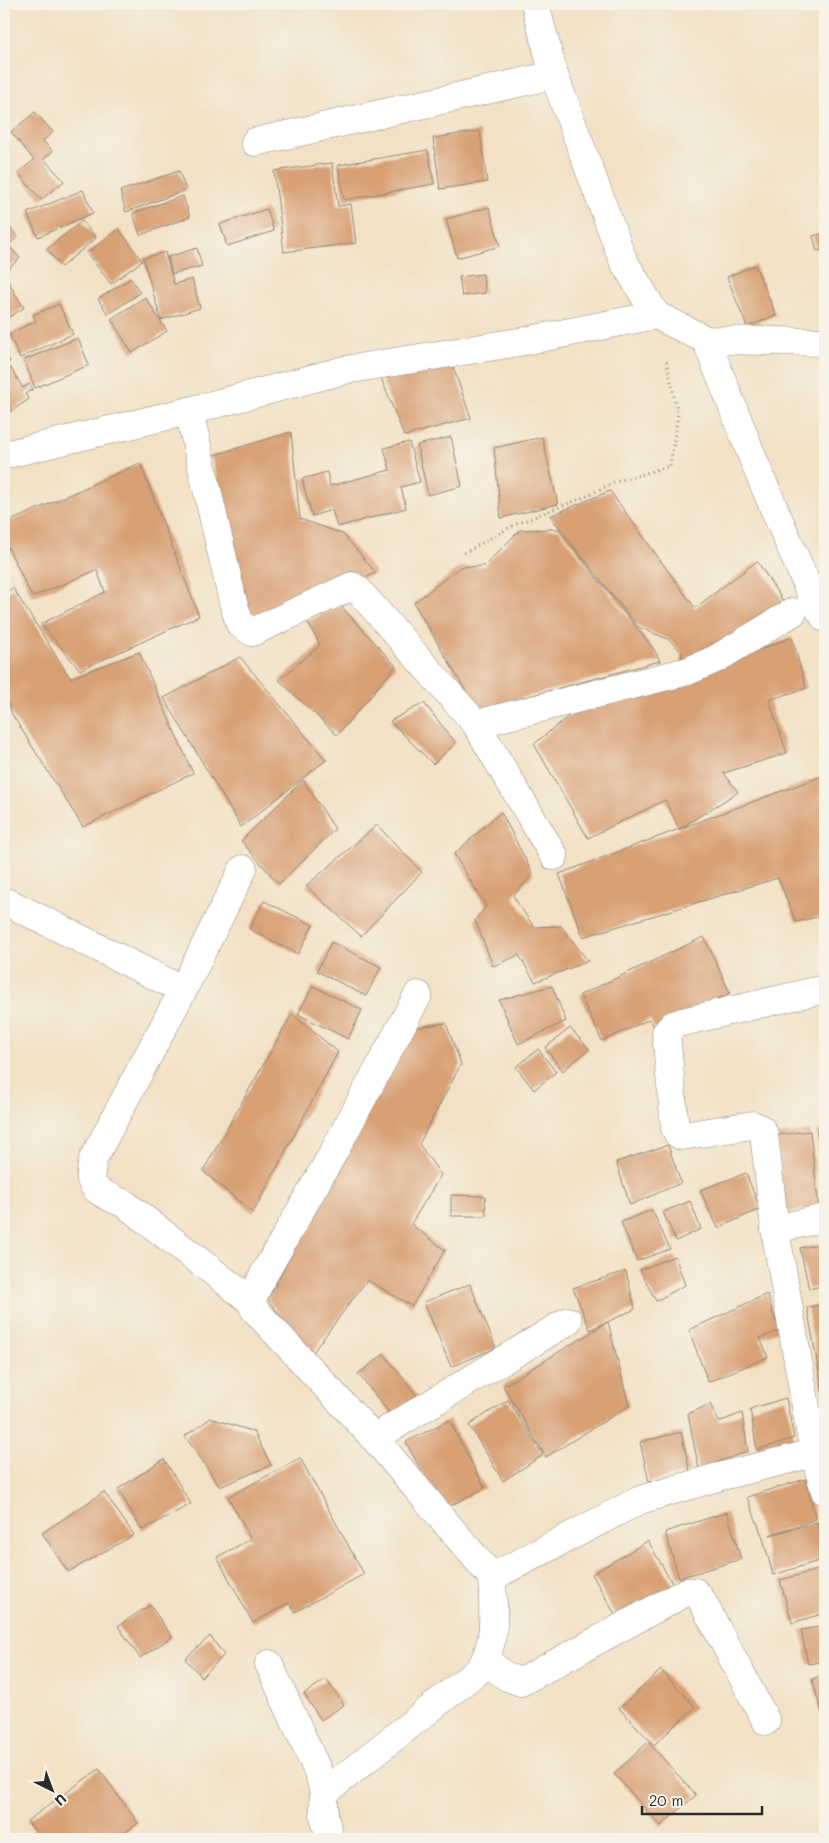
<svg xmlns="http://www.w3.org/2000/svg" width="829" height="1843" font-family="Mali,sans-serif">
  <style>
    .building { fill: #d8a075 }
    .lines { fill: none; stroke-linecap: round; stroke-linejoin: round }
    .minor-casing { stroke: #8e8678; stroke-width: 29 }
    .tertiary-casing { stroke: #8e8678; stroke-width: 29 }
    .path { stroke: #8e8678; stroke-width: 3; stroke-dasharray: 1 4; stroke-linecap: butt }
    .minor { stroke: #fff; stroke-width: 28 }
    .tertiary { stroke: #fff; stroke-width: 28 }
  </style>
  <rect width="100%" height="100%" fill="#f7f3e8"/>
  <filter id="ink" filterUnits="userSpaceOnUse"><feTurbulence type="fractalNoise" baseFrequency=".02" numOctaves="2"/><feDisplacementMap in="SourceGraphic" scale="10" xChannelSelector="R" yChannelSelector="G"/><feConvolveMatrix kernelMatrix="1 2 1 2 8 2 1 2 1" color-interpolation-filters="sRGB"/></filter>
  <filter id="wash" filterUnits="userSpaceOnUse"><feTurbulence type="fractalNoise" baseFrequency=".0096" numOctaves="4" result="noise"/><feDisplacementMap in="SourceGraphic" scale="20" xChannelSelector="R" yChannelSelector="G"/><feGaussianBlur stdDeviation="1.12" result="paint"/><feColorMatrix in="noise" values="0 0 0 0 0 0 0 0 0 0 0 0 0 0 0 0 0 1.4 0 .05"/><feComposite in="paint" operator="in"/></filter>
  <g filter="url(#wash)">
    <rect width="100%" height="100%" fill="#f2e1c5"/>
    <g id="blocks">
      <!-- building -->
      <g class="building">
        <polygon points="35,112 53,132 43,141 53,151 44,159 64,181 41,200 18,173 34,160 11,132"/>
        <polygon points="480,131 487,182 440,189 433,138"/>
        <polygon points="428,150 434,184 344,200 338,165"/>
        <polygon points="332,163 338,206 351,204 356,243 284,252 274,171"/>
        <polygon points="179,171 186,190 126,212 120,191"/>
        <polygon points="83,190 93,213 38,237 27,213"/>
        <polygon points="183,196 190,217 140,235 133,213"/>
        <polygon points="489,207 500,246 457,258 446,219"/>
        <polygon points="267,209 274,231 227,246 220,224"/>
        <polygon points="4,220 18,237 8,245 20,258 4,272"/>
        <polygon points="82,221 96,238 61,267 47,249"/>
        <polygon points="119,229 142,261 111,284 87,253"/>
        <polygon points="825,233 825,249 817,251 813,236"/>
        <polygon points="197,248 202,266 172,274 168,257"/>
        <polygon points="165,252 174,284 192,279 200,308 161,320 143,258"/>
        <polygon points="755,265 776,315 747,327 727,277"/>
        <polygon points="483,274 485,293 462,296 459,277"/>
        <polygon points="4,275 24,308 4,320"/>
        <polygon points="131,278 140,293 108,314 98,299"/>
        <polygon points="145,297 167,331 132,353 111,319"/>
        <polygon points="59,304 73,334 20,358 9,334 36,321 33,315"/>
        <polygon points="78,338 89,365 35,388 24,360"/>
        <polygon points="4,350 10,362 4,365"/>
        <polygon points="452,364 471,418 404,436 380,375"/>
        <polygon points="11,368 23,388 29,384 33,389 25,394 29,399 4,416 4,373"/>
        <polygon points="291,432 300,519 343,534 376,573 254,626 211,456"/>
        <polygon points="451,437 462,486 428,495 417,445"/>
        <polygon points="542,437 558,504 501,518 494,448"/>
        <polygon points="409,442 420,482 401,487 406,508 337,527 332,510 312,516 302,479 327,472 330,486 390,470 384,448"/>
        <polygon points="140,463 199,616 80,670 41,624 105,592 97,570 32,597 4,539 4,524"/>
        <polygon points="610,491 695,608 757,561 785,604 680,671 682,652 668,639 638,627 550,516"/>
        <polygon points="558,529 655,651 660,661 477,710 414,603 460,567 484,566 520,530"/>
        <polygon points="13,588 70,678 139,652 193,773 83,827 13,716 4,693 4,593"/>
        <polygon points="341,606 396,666 337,735 279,680 320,645 307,621"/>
        <polygon points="792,637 806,688 769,700 787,753 724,773 738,792 679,829 825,775 825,915 796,922 778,878 583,937 559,874 679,829 665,800 588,838 534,744 575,711 682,680"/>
        <polygon points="240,657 326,760 241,827 164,698"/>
        <polygon points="424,703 456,743 433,764 390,721"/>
        <polygon points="303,780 335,829 279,884 241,841"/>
        <polygon points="501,812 533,874 513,896 534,927 561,926 588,961 535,982 519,955 493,966 475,920 486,906 454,854"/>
        <polygon points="377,825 422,872 361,936 306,886"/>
        <polygon points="264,901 313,925 298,954 249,929"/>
        <polygon points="704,937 730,993 655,1029 650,1019 602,1041 580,995"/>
        <polygon points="331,942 381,967 366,996 317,971"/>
        <polygon points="313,986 362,1010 348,1039 298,1014"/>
        <polygon points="552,986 566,1021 518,1044 499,1000"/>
        <polygon points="292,1014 338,1052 253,1213 203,1171"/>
        <polygon points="446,1023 461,1064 419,1144 441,1175 411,1224 445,1250 412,1306 367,1280 310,1356 268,1299 411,1028"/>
        <polygon points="570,1028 589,1049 563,1071 545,1048"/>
        <polygon points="538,1049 556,1072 534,1090 516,1067"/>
        <polygon points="825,1129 825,1187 824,1187 817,1131"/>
        <polygon points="810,1131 819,1208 785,1212 777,1135"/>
        <polygon points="668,1145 681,1183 630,1205 616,1162"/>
        <polygon points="746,1173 760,1209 718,1228 700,1190"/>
        <polygon points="451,1195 485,1196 486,1216 451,1216"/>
        <polygon points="690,1201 701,1229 676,1241 663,1212"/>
        <polygon points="652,1210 670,1249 637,1261 621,1222"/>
        <polygon points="825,1243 825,1285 809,1289 800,1248"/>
        <polygon points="675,1256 685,1285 656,1301 640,1270"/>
        <polygon points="626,1271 635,1309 590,1330 573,1288"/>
        <polygon points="470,1284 496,1348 451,1367 424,1302"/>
        <polygon points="767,1294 779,1331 760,1338 768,1357 708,1382 689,1330"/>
        <polygon points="825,1304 825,1398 824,1399 807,1307"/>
        <polygon points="608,1322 629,1406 546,1457 503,1386"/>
        <polygon points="384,1354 418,1397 393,1417 358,1374"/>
        <polygon points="786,1398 794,1438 757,1450 750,1409"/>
        <polygon points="508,1400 543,1455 503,1481 469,1425"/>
        <polygon points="710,1404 719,1422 742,1413 748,1451 699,1469 688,1414"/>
        <polygon points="211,1418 254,1432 271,1465 220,1487 185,1436"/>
        <polygon points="449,1420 485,1488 442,1510 406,1442"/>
        <polygon points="681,1432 690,1472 649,1482 640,1442"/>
        <polygon points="300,1458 364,1574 295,1612 289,1603 253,1623 217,1557 251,1539 228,1497"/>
        <polygon points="164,1459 191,1504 142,1530 118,1489"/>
        <polygon points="805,1479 816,1519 770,1535 817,1522 825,1559 773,1575 763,1538 747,1497"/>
        <polygon points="104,1492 134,1535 68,1572 42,1533"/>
        <polygon points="727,1512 741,1559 679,1578 665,1532"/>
        <polygon points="648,1541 676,1590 620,1623 592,1574"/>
        <polygon points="825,1568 825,1613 792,1623 780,1580"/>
        <polygon points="150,1605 172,1637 140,1658 118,1626"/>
        <polygon points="825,1626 825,1661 808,1664 801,1630"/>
        <polygon points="210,1636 224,1655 202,1677 185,1659"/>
        <polygon points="661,1670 695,1707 654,1745 619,1708"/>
        <polygon points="825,1675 825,1713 822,1714 812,1679"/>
        <polygon points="326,1679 344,1705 321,1720 304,1694"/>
        <polygon points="648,1742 696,1795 661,1826 614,1774"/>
        <polygon points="99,1769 138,1823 116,1839 41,1839 27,1821"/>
      </g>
    </g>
  </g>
  <g filter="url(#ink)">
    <use href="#blocks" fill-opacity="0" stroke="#8e8678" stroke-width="1"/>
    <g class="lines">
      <defs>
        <g id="minor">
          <polyline points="255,142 554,75"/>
          <polyline points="706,340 758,471 813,599 825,618"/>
          <polyline points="189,411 233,602 240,624 252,632 352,586 358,590 476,724 688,671 716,659 793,612"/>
          <polyline points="4,455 189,411 345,370 525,341 656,315"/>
          <polyline points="476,724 554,856"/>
          <path d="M243,869L183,990L93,1159C92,1165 90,1174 91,1180C94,1193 115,1199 125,1204L251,1301"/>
          <polyline points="4,902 9,903 183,990"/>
          <polyline points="825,989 682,1022 673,1025 666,1033 675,1128 678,1134 682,1136 753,1125 761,1129 764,1134 775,1229 814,1453 825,1451"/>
          <polyline points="418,995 332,1155 263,1276 251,1301 254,1309 374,1438 492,1577 640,1500 718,1477 814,1453 825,1491"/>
          <polyline points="775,1229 825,1218"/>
          <polyline points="374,1438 568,1321"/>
          <polyline points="486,1661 507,1677 521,1682 686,1592 695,1592 701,1599 766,1721"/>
          <path d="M269,1664L319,1774L324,1793L479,1670C498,1643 493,1609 492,1577"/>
          <polyline points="324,1793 324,1816 330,1839"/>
        </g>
        <polyline id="tertiary" points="535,4 554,75 623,260 656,315 706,340 825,342"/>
      </defs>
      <!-- minor casing -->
      <use href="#minor" class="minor-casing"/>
      <!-- tertiary casing -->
      <use href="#tertiary" class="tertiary-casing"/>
      <!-- path -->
      <polyline class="path" points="464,553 516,524 585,497 615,482 670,466 678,414 666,359"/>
      <!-- minor -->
      <use href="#minor" class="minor"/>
      <!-- tertiary -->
      <use href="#tertiary" class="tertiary"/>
    </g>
  </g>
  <!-- margin -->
  <rect width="829" height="1843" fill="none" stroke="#f7f3e8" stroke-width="20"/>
  <!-- north arrow -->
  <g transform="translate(52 1790) rotate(138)" stroke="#f7f3e8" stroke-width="4" paint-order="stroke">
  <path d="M0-4L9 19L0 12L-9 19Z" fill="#2b2b2b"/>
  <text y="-8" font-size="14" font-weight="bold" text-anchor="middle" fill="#2b2b2b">U</text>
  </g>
  <!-- scale -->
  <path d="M642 1806v8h120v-8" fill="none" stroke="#2b2b2b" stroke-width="2.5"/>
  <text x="649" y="1806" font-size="15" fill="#2b2b2b" stroke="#f7f3e8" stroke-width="4" paint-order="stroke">20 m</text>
</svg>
